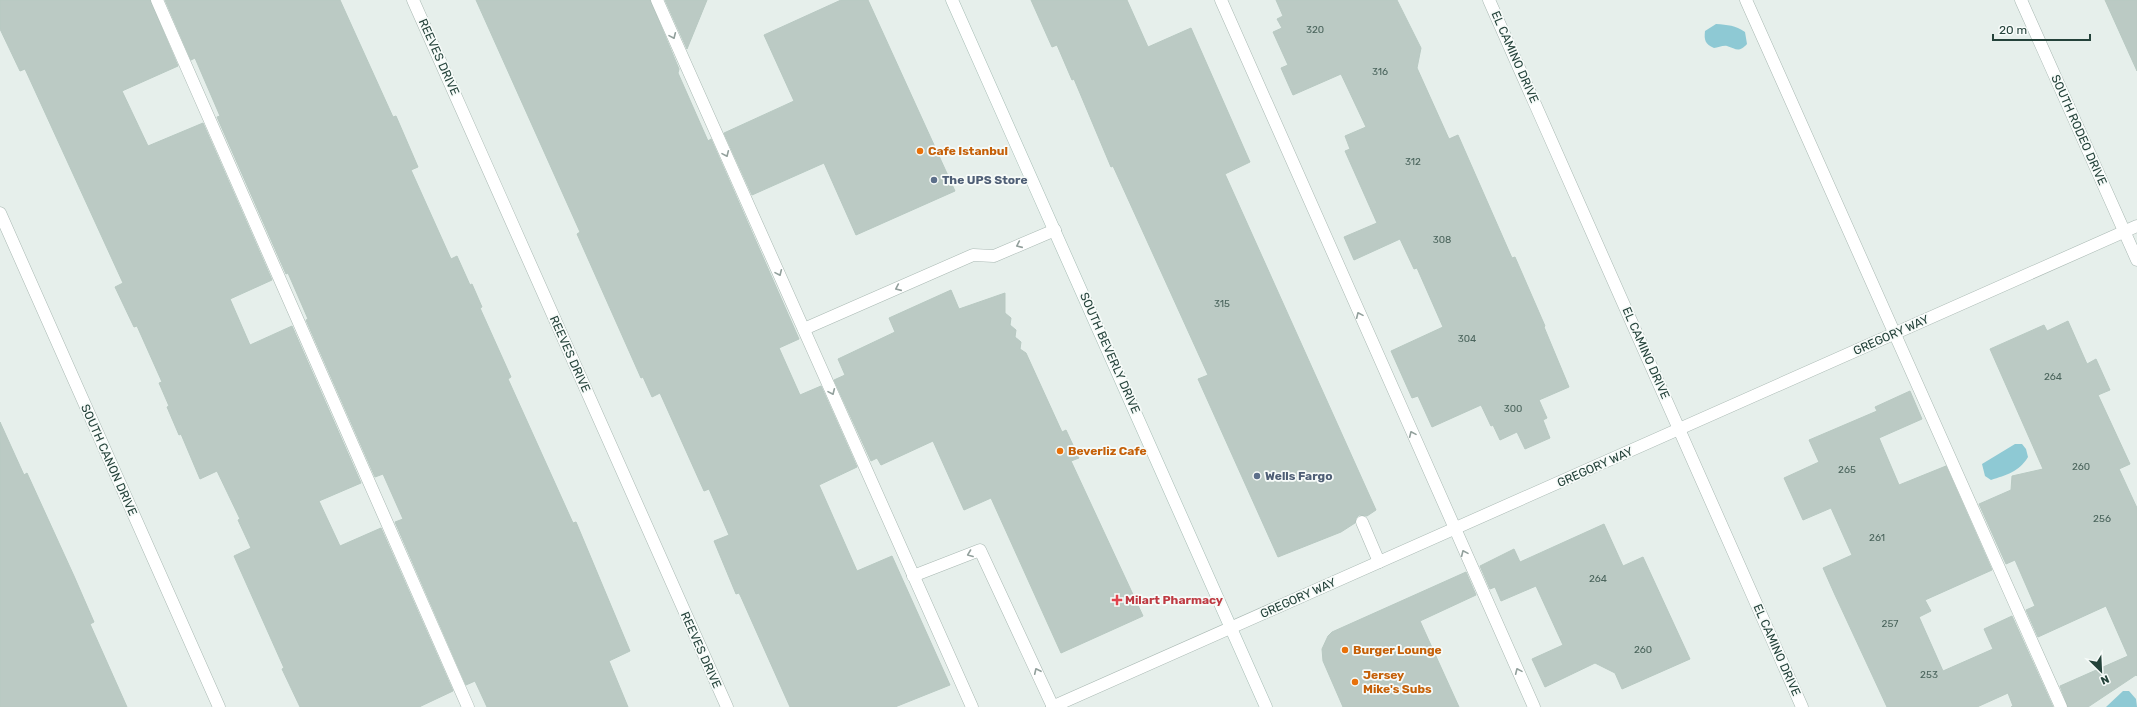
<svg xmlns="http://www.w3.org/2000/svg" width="2137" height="707" font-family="Rubik,sans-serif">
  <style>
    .water { fill: #8ec9d4 }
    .building { fill: #bbcac4; stroke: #b8c9c2 }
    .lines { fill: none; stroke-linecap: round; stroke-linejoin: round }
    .service-casing { stroke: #a8b8b2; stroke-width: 13 }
    .minor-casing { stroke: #a8b8b2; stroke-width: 13 }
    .secondary-casing { stroke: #a4bbb3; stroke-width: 13 }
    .service { stroke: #fff; stroke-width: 12 }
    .minor { stroke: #fff; stroke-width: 12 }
    .secondary { stroke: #fff; stroke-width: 12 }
    .oneway { stroke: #92a09c }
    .food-dot { fill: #e8710a; stroke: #f7fbf9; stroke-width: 1.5 }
    .service-dot { fill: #5c6f8a; stroke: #f7fbf9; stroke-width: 1.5 }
    .health-dot { fill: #e0444e; stroke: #f7fbf9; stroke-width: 1.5 }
    .labels { text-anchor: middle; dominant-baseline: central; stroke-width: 3.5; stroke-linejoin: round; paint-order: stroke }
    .number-label { font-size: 10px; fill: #4a645c }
    .street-label { font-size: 12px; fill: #24423a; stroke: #f7fbf9 }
    .food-label { font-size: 12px; font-weight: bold; fill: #c56008; stroke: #f7fbf9; text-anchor: start }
    .service-label { font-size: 12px; font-weight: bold; fill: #4e5e75; stroke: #f7fbf9; text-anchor: start }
    .health-label { font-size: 12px; font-weight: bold; fill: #be3a42; stroke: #f7fbf9; text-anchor: start }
  </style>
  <rect width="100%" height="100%" fill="#e6efeb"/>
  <!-- water -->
  <g class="water">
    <path d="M1716,24C1728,25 1735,25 1745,32L1747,44C1739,53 1736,49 1727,46C1723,45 1718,48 1714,48C1705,44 1704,40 1705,31Z"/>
    <path d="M2015,444H2022L2026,449L2028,457C2019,472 2006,475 1991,480L1985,476L1982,464Z"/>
    <polygon points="2123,691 2129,691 2136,699 2137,707 2106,707"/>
  </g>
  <!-- building -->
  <g class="building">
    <polygon points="0,0 150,0 178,66 122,91 148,146 203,123 272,280 230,299 250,345 292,326 361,483 319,501 340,546 381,528 453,691 419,707 300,707 282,669 284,668 234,556 251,548 238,520 240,519 217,471 200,479 181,434 179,435 167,407 169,406 159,383 162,382 137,326 134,327 115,287 123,283 25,69 20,71 0,29"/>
    <polygon points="165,0 340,0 393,117 396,116 418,167 411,170 451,259 457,256 470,285 472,284 482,307 480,308 511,377 508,379 573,523 576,522 630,651 609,661 628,707 487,707 475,681 466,685 395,522 403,519 383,474 375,477 306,320 308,319 288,273 286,274 217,117 220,116 195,58 191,60"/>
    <polygon points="476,0 650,0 679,69 678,73 708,141 711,139 799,339 779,348 800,395 821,386 857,467 819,485 857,571 892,556 950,685 895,707 790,707 741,597 739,593 736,594 714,541 729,535 709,489 704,491 660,393 652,397 643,377 641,378 577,234 580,232"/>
    <polygon points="665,0 707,0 687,49"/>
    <polygon points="841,0 868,0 955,191 856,235 824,163 752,195 724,133 794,101 764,35"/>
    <polygon points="1031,0 1127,0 1148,47 1191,28 1250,162 1225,174 1376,510 1367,516 1359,515 1356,518 1355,523 1341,532 1278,557 1198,379 1208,375 1113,166 1111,167 1074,79 1072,80 1057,45 1052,47"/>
    <polygon points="1276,0 1397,0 1421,48 1417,68 1449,139 1458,135 1512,258 1515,257 1545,326 1544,327 1569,387 1539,400 1547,418 1543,420 1550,438 1525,449 1517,432 1500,440 1493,425 1491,426 1481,405 1432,427 1418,396 1412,398 1391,351 1443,327 1417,268 1414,269 1400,239 1354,260 1344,237 1377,223 1345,151 1350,149 1345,136 1366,127 1341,74 1293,95 1281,68 1288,65 1273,32 1282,28 1277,19 1283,16"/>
    <polygon points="2105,0 2137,0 2137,71"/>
    <polygon points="951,290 959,309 1005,293 1005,313 1011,318 1010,325 1016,330 1015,337 1021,342 1020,349 1026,353 1062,432 1066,430 1079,458 1071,461 1143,616 1061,653 991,498 964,510 933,441 881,465 877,458 871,461 834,380 845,375 838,359 895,332 889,318"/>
    <polygon points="2068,321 2087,364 2096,359 2110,390 2098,395 2130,464 2119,469 2137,508 2137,676 2136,675 2088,707 2068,707 2060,686 2128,656 2106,606 2038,637 2026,610 2035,606 2015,560 2006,564 1979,504 2011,490 2012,476 2043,469 1990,349 2044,325 2047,331"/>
    <polygon points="1910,391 1922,419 1879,438 1899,485 1946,466 1992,570 1925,600 1931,611 1919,617 1943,671 1993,649 1984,629 2012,616 2053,707 2011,707 2013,706 2008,693 1977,707 1887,707 1835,595 1823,568 1852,555 1831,508 1803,520 1784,478 1819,462 1809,440 1877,411 1875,407"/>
    <polygon points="0,422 24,475 27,473 74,576 94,622 90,624 127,707 0,707"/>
    <polygon points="1604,524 1623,566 1643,557 1690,659 1622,689 1615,673 1595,663 1545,687 1532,659 1563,645 1536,586 1501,601 1495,587 1490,589 1480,566 1514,549 1520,562"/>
    <polygon points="1466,572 1476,595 1420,621 1459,707 1343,707 1323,661 1322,649 1328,636 1332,632"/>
  </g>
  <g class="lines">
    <defs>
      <g id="service">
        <polyline points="157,0 468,707"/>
        <polyline points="657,0 972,707"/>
        <polyline points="1221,0 1534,707"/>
        <polyline points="1746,0 2061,707"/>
        <polyline points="804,329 973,255 994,256 1055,230"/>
        <polyline points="1362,522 1379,562"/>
        <polyline points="913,576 980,550 1053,707"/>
      </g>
      <g id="minor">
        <polyline points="413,0 727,707"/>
        <polyline points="1489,0 1802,707"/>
        <polyline points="2021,0 2137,260"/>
        <polyline points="0,213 219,707"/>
        <polyline points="1052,707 2137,226"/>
      </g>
      <polyline id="secondary" points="952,0 1266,707"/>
    </defs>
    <!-- service casing -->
    <use href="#service" class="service-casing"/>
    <!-- minor casing -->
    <use href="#minor" class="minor-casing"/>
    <!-- secondary casing -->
    <use href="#secondary" class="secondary-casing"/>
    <!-- service -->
    <use href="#service" class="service"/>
    <!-- minor -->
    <use href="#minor" class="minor"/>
    <!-- secondary -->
    <use href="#secondary" class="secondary"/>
  </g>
  <!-- one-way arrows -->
  <defs><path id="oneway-chevron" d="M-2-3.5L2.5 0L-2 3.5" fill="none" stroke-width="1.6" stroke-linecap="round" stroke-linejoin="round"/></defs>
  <g class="oneway">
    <use href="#oneway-chevron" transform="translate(673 36) rotate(66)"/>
    <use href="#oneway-chevron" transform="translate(726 154) rotate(66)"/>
    <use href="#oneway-chevron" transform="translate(1019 245) rotate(156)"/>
    <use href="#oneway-chevron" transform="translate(779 273) rotate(66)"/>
    <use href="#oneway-chevron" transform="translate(898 288) rotate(156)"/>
    <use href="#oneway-chevron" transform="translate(1359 315) rotate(-114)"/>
    <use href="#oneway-chevron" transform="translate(832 392) rotate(66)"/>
    <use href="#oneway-chevron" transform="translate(1412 434) rotate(-114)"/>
    <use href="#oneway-chevron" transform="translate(1464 553) rotate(-114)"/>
    <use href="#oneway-chevron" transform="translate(970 554) rotate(159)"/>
    <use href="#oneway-chevron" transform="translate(1037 671) rotate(-115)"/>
    <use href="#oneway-chevron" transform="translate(1518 671) rotate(-114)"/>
  </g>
  <!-- markers -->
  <g class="food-dot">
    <circle cx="920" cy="151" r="4"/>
    <circle cx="1060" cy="451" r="4"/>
    <circle cx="1345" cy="650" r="4"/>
    <circle cx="1355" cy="682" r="4"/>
  </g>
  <g class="service-dot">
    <circle cx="934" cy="180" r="4"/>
    <circle cx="1257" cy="476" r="4"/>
  </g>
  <path class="health-dot" d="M1115 594h4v4h4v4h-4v4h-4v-4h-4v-4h4z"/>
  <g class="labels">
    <!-- number labels -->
    <g class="number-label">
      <text x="1315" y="30">320</text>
      <text x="1380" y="72">316</text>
      <text x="1413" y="162">312</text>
      <text x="1442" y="240">308</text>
      <text x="1222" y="304">315</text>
      <text x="1467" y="339">304</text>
      <text x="2053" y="377">264</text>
      <text x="1513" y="409">300</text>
      <text x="2081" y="467">260</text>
      <text x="1847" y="470">265</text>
      <text x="2102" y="519">256</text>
      <text x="1877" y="538">261</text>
      <text x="1598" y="579">264</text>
      <text x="1890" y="624">257</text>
      <text x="1643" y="650">260</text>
      <text x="1929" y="675">253</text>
    </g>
    <!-- street labels -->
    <g class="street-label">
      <text transform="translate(439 57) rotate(66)">REEVES DRIVE</text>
      <text transform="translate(1515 57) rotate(66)">EL CAMINO DRIVE</text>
      <text transform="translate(2079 130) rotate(66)">SOUTH RODEO DRIVE</text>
      <text transform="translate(1891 335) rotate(-24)">GREGORY WAY</text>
      <text transform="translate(1110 353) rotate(66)">SOUTH BEVERLY DRIVE</text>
      <text transform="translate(1646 353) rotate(66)">EL CAMINO DRIVE</text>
      <text transform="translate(570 354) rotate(66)">REEVES DRIVE</text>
      <text transform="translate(109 460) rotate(66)">SOUTH CANON DRIVE</text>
      <text transform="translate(1595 467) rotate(-24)">GREGORY WAY</text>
      <text transform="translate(1298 598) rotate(-24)">GREGORY WAY</text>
      <text transform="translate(701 650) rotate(66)">REEVES DRIVE</text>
      <text transform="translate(1777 650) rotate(66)">EL CAMINO DRIVE</text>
    </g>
    <!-- food labels -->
    <g class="food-label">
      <text x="928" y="151">Cafe Istanbul</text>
      <text x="1068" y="451">Beverliz Cafe</text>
      <text x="1353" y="650">Burger Lounge</text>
      <text x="1363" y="675">Jersey<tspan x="1363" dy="14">Mike's Subs</tspan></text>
    </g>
    <!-- service labels -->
    <g class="service-label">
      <text x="942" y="180">The UPS Store</text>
      <text x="1265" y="476">Wells Fargo</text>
    </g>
    <!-- health labels -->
    <g class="health-label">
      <text x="1125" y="600">Milart Pharmacy</text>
    </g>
  </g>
  <!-- north arrow -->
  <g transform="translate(2101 671) rotate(156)" stroke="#f7fbf9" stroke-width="3" paint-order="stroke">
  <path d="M0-3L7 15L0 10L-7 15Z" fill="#24423a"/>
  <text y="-6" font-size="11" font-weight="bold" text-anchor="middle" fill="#24423a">N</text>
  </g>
  <!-- scale -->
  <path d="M1993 34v6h97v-6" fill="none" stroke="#24423a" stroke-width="2"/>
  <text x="1999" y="34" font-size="12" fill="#24423a" stroke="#f7fbf9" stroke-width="3" paint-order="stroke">20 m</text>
</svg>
